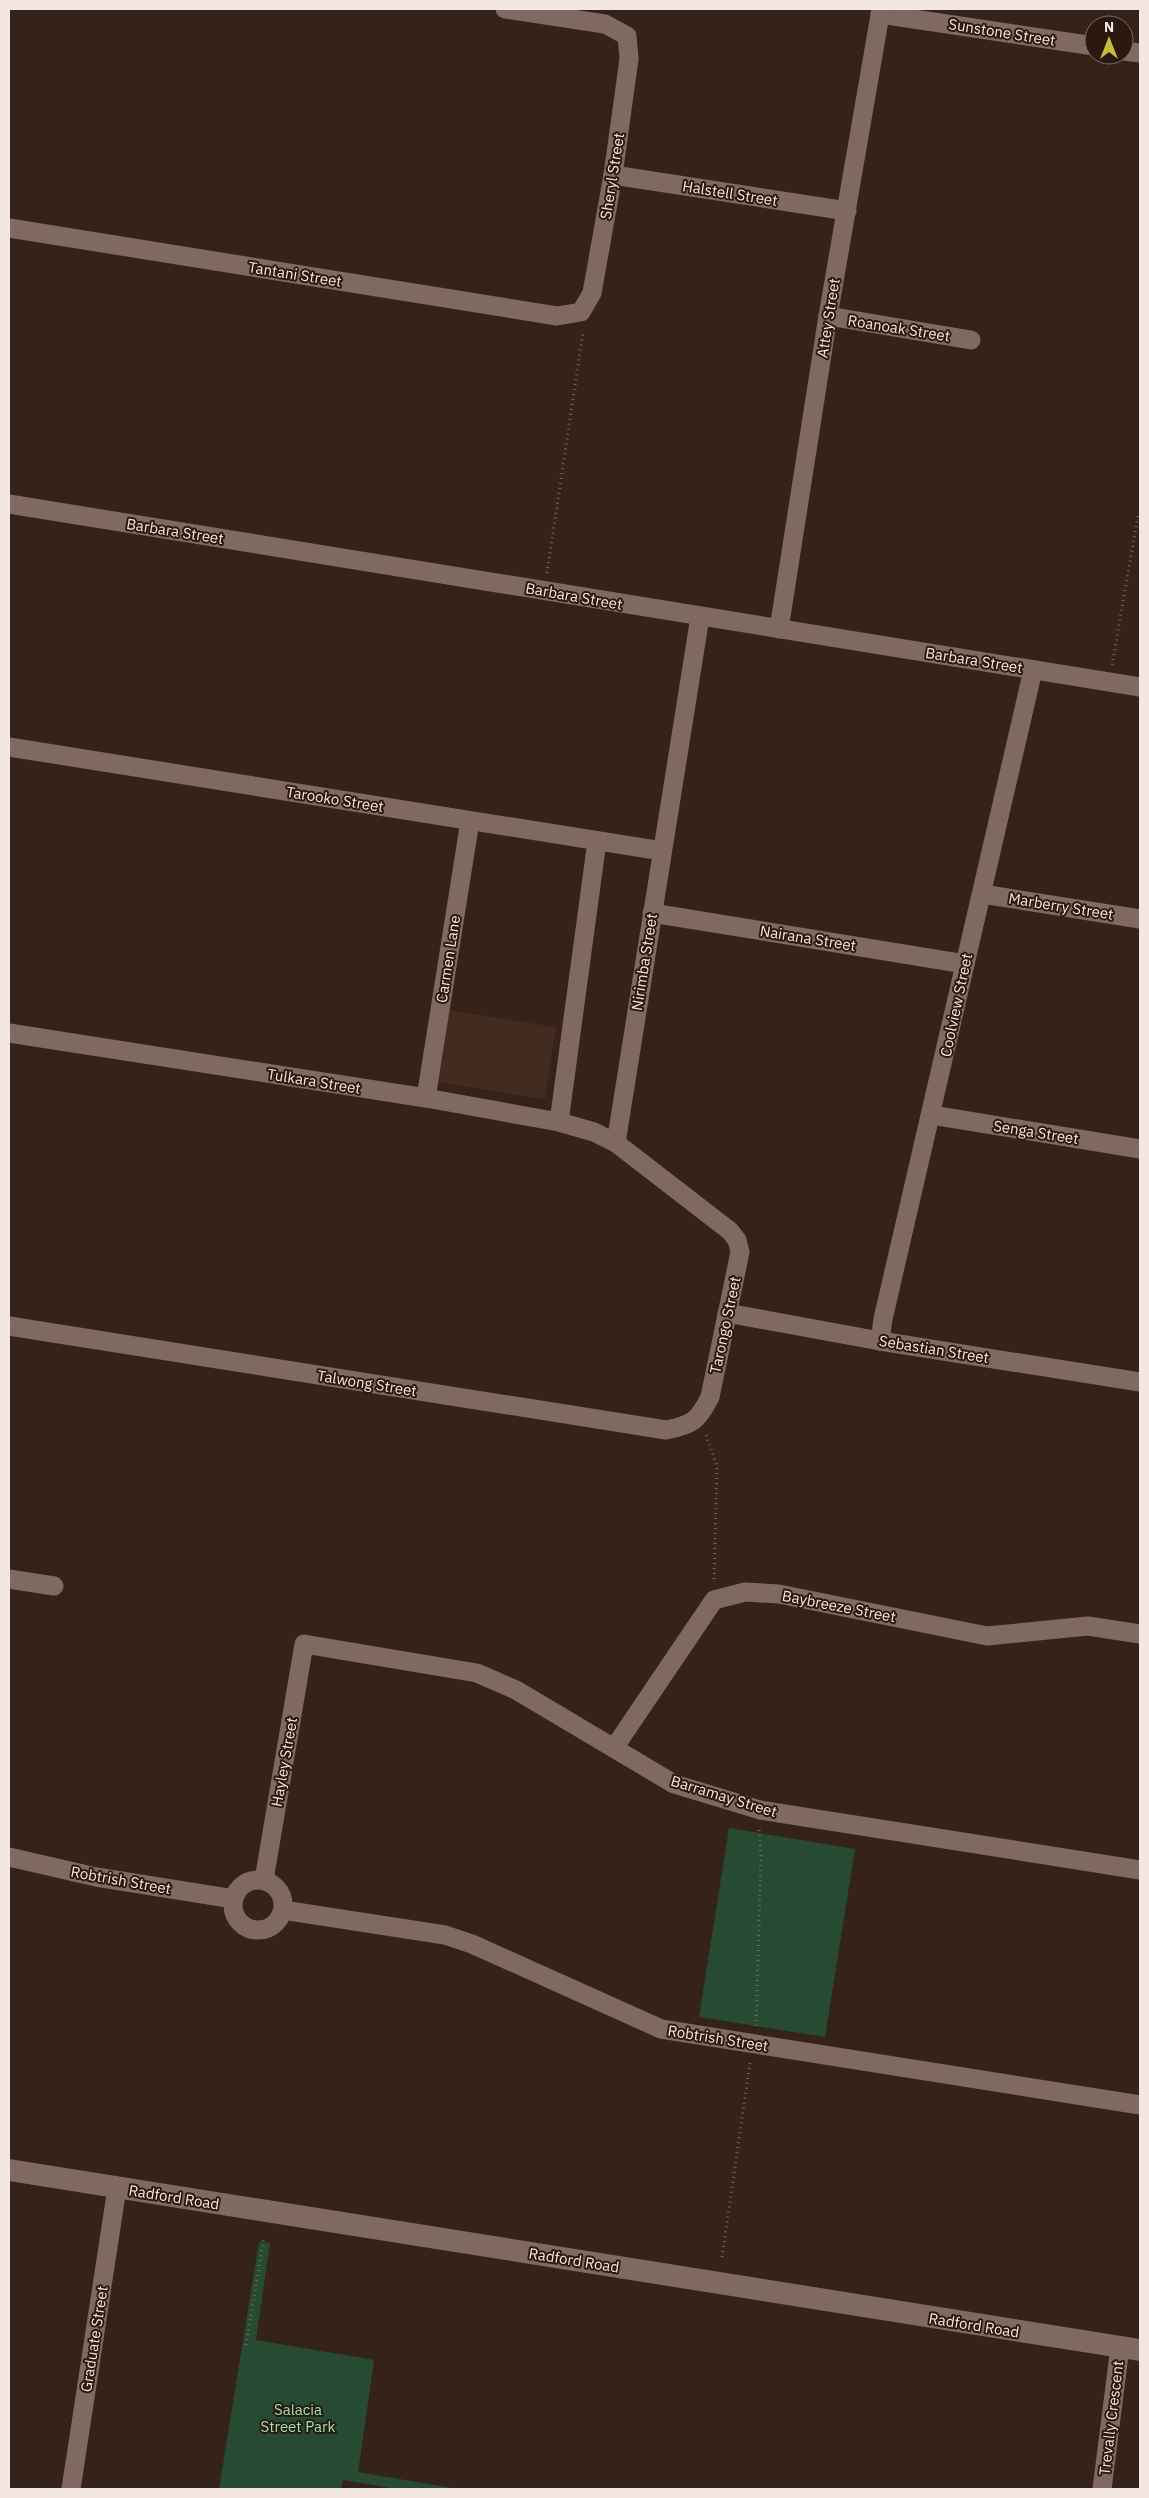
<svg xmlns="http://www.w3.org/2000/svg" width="1149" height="2498" font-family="'IBM Plex Sans',sans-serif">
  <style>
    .built { fill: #442b20 }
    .green { fill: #274a33 }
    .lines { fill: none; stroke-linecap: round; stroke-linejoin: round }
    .path { stroke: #74645c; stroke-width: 3; stroke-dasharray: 1 4; stroke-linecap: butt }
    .minor { stroke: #806960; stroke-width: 19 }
    .tertiary { stroke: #806960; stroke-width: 22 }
    .labels { text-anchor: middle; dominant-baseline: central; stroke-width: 4; stroke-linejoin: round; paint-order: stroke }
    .street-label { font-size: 15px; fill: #f4e7e2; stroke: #2b1911 }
    .park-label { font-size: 15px; fill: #92e5ac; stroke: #2b1911 }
  </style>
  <rect width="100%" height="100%" fill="#35231a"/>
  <!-- built -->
  <polygon class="built" points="448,1010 556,1027 545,1099 437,1082"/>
  <!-- green -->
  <g class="green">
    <polygon points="729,1828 855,1849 825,2037 699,2017"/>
    <polygon points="259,2242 270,2243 256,2340 374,2360 358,2472 458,2489 396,2489 343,2480 341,2489 219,2489"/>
  </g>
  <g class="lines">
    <!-- path -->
    <g class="path">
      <polyline points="547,573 583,332"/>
      <polyline points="1112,665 1138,516 1140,513"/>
      <polyline points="706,1435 717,1466 714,1580"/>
      <polyline points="756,2026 761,1854 759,1828"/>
      <polyline points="722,2257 750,2063"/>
      <polyline points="246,2345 264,2237"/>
    </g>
    <!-- minor -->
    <g class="minor">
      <polyline points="880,14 1094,46"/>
      <polyline points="1124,51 1140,53"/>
      <polyline points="613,175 847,211"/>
      <polyline points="9,228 557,316 581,312 592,293 613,175 629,59 627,36 605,24 505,9"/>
      <polyline points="828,316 971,340"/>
      <polyline points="9,504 1140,687"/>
      <polyline points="779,629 828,316 881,9"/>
      <polyline points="9,747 662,851"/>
      <polyline points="982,894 1140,919"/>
      <polyline points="652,913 965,964"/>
      <path d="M9,1033L426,1098L559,1122L594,1132L616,1143L730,1231L737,1240L740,1252L710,1397C698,1421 692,1425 666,1430L9,1326"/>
      <polyline points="426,1098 470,821"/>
      <polyline points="932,1115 1140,1149"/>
      <polyline points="559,1122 597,841"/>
      <polyline points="616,1143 700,617"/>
      <polyline points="727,1313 880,1341 1140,1382"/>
      <polyline points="880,1341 883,1319 1033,670"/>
      <polyline points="9,1579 54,1586"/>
      <polyline points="614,1748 714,1600 745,1592 779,1594 987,1636 1088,1626 1140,1634"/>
      <polyline points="9,1857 96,1877 234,1899"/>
      <polyline points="264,1880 304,1644 477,1673 516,1690 674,1784 760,1810 1140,1870"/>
      <circle cx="258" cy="1905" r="25"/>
      <polyline points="283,1910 445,1935 472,1944 661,2029 1140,2105"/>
      <polyline points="71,2489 117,2188"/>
      <polyline points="1102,2489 1120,2347"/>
    </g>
    <!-- tertiary -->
    <polyline class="tertiary" points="9,2170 1140,2350"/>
  </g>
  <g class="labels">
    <!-- street labels -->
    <g class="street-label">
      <text transform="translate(1002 32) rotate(9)">Sunstone Street</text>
      <text transform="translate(612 176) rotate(-81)">Sheryl Street</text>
      <text transform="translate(730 193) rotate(9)">Halstell Street</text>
      <text transform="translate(295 274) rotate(9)">Tantani Street</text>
      <text transform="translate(828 318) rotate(-81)">Attey Street</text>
      <text transform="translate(899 328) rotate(9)">Roanoak Street</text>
      <text transform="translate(175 531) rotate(9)">Barbara Street</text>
      <text transform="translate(574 596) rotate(10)">Barbara Street</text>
      <text transform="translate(974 660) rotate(9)">Barbara Street</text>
      <text transform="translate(335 799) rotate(9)">Tarooko Street</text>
      <text transform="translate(1061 906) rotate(9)">Marberry Street</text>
      <text transform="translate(808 938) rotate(9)">Nairana Street</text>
      <text transform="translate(448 959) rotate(-81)">Carmen Lane</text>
      <text transform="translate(644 962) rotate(-81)">Nirimba Street</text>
      <text transform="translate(956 1005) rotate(-78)">Coolview Street</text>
      <text transform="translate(314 1081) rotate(9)">Tulkara Street</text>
      <text transform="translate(1036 1132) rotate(9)">Senga Street</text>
      <text transform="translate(725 1325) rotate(-78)">Tarongo Street</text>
      <text transform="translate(934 1349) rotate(9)">Sebastian Street</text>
      <text transform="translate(367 1383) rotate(9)">Talwong Street</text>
      <text transform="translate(839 1606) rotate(11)">Baybreeze Street</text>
      <text transform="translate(284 1762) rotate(-80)">Hayley Street</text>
      <text transform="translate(724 1796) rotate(17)">Barramay Street</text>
      <text transform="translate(121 1880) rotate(10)">Robtrish Street</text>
      <text transform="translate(718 2038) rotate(9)">Robtrish Street</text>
      <text transform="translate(174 2197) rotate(9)">Radford Road</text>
      <text transform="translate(574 2260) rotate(9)">Radford Road</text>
      <text transform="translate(974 2325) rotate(9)">Radford Road</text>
      <text transform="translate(94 2339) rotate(-81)">Graduate Street</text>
      <text transform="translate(1111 2418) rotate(-83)">Trevally Crescent</text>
    </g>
    <!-- park labels -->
    <g class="park-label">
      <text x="298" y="2409">Salacia<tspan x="298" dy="17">Street Park</tspan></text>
    </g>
  </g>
  <!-- border -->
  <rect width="1149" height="2498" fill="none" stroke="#f4e7e2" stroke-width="20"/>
  <!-- north arrow -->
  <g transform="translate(1109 40)"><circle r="24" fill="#2b1911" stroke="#7b6b65"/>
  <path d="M0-4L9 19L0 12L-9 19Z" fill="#c7bb3c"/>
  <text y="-8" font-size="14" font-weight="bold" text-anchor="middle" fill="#f4e7e2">N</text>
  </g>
</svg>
